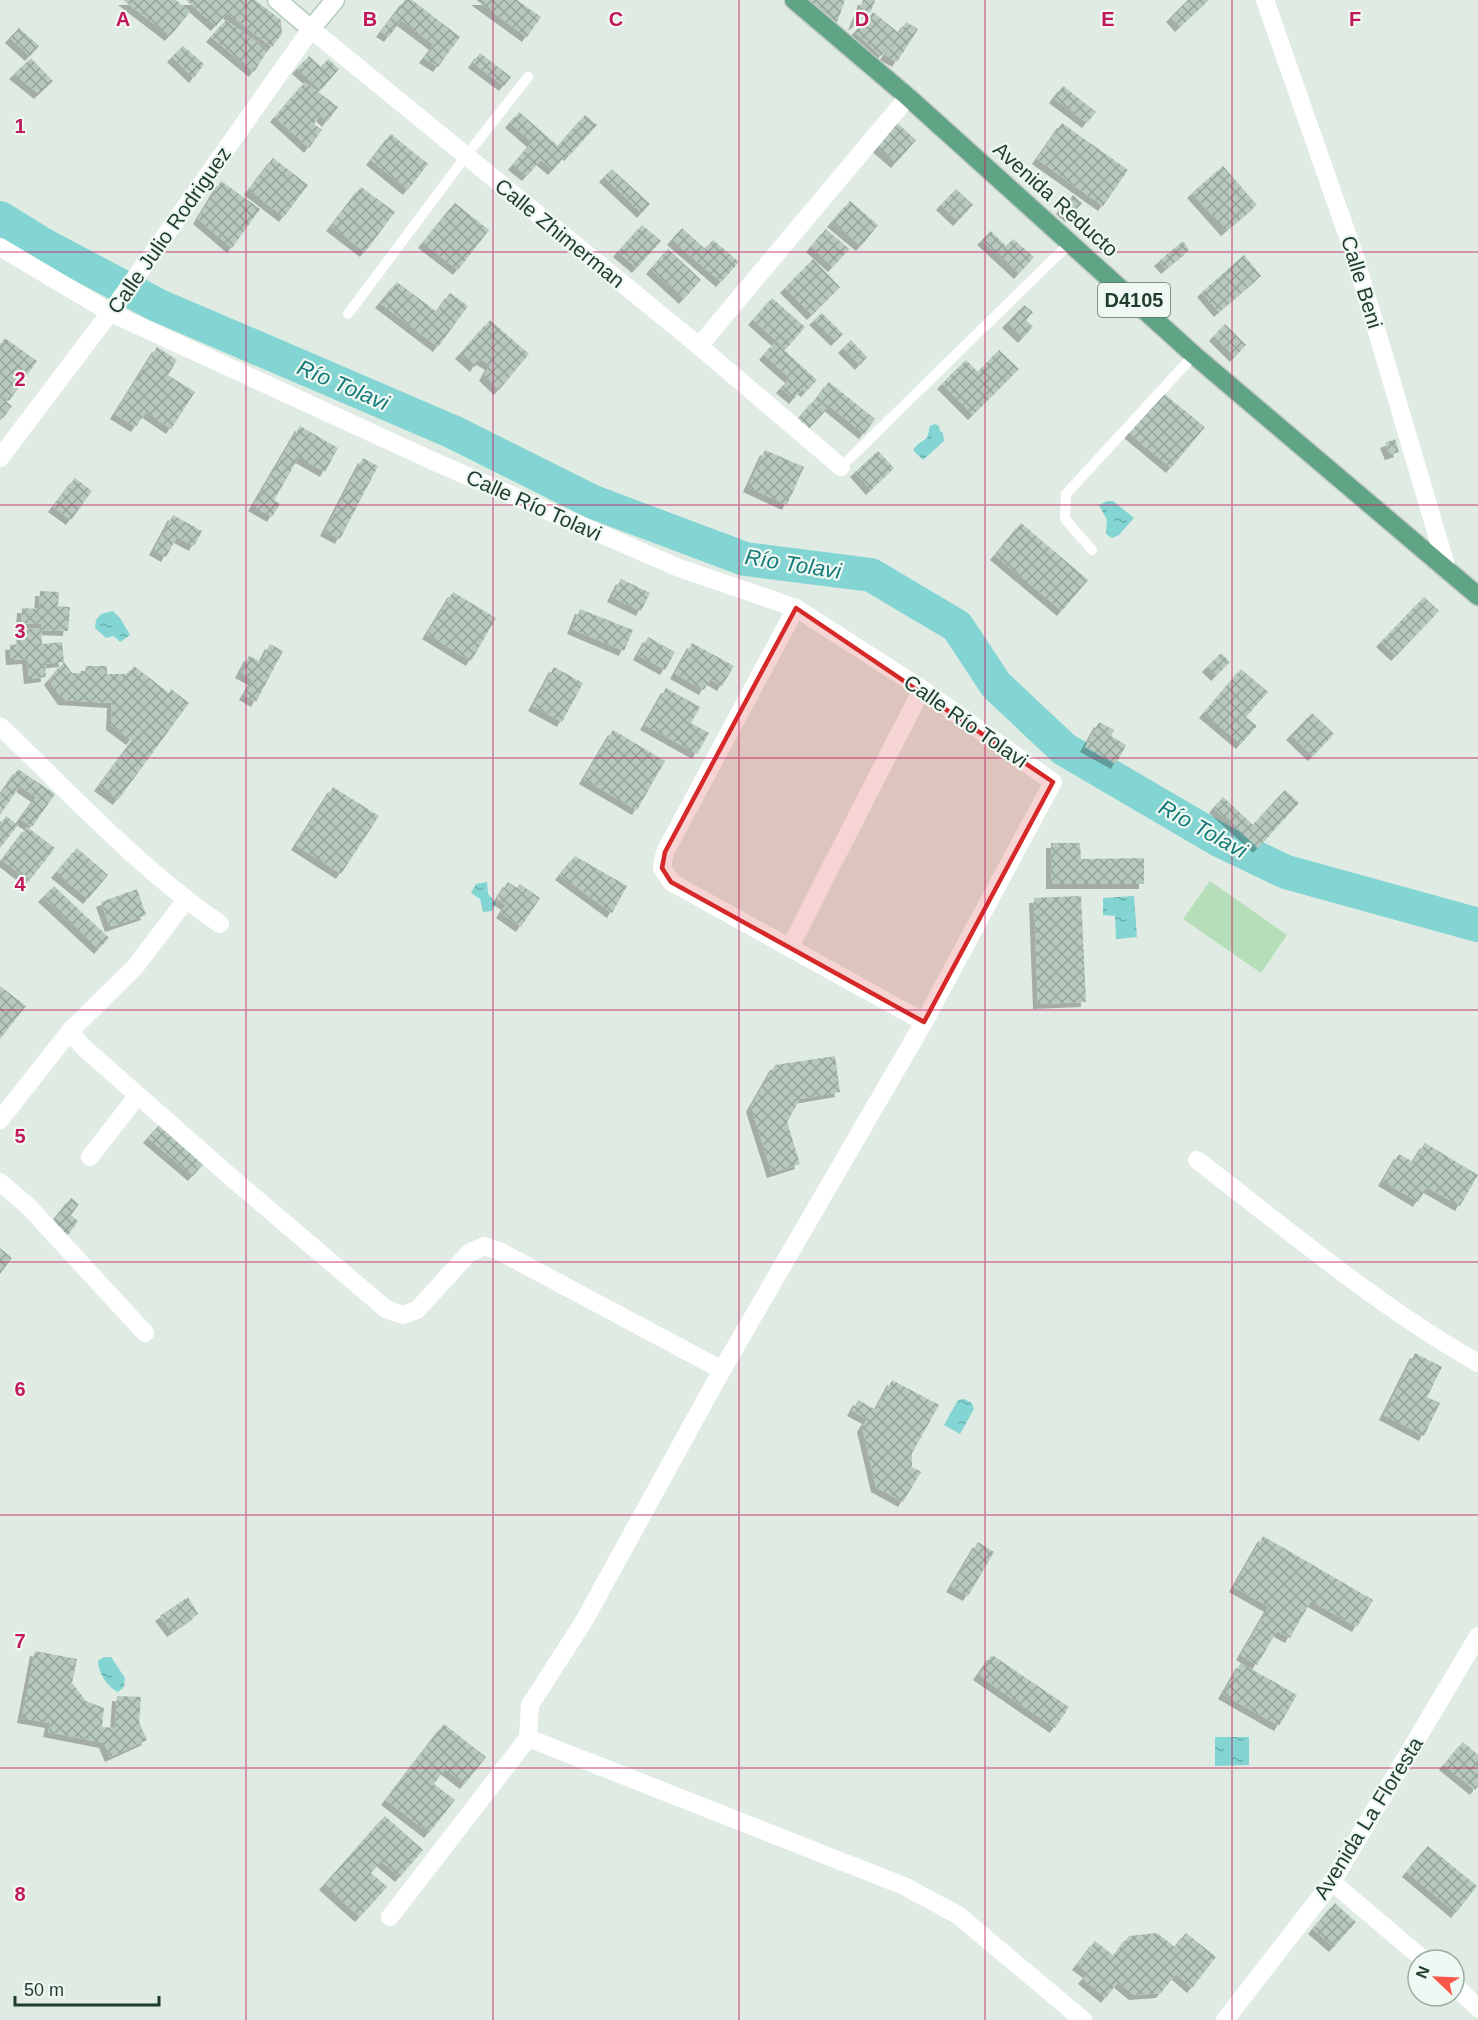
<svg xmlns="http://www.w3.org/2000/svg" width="1478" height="2020" font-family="Helvetica,sans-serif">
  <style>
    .garden { fill: #b6deb9 }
    .water { fill: url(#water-ripples) }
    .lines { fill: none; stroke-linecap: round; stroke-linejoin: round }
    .river { stroke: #82d5d2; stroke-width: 34 }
    .building { fill: url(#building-cross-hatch); filter: url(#shadow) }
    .secondary-casing { stroke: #b1ccbd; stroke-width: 21 }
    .primary-casing { stroke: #c0c8c5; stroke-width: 21 }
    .service { stroke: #fff; stroke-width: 10 }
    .minor { stroke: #fff; stroke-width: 18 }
    .secondary { stroke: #fff; stroke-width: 18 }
    .primary { stroke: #60a486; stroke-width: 18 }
    .marked { fill: #d62828; fill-opacity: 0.2; stroke: #d62828; stroke-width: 4.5; stroke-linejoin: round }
    .grid { fill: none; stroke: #c2185b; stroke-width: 1.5; stroke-opacity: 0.55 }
    .labels { text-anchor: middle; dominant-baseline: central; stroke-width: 4.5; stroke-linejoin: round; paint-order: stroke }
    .shield { fill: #eff8f2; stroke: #5d746a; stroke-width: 1.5 }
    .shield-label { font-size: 20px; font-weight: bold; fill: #1f3c2f }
    .street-label { font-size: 21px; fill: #1f3c2f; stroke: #eff8f2 }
    .water-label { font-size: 22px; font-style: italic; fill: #157b7a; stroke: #eff8f2 }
    .grid-label { font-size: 20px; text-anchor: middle; font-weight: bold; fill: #c2185b; stroke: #eff8f2; stroke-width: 4.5; stroke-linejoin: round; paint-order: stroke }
  </style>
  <defs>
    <pattern id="water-ripples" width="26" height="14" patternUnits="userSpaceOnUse" patternTransform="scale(1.5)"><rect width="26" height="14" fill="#82d5d2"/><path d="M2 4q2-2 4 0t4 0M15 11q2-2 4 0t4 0" fill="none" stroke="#6aaeab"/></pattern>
    <pattern id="building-cross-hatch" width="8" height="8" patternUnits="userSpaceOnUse" patternTransform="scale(1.5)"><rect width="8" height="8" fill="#b7c9be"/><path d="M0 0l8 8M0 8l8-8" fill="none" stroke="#94a49b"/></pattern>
    <filter id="shadow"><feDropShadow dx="-5" dy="5" stdDeviation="0" flood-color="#0004"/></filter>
  </defs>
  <rect width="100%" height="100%" fill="#dfebe3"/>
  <!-- garden -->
  <polygon class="garden" points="1210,881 1287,935 1261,973 1183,919"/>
  <!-- water -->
  <g class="water">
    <polygon points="935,424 939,426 940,431 943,433 944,441 923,460 913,450 918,444 927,438 930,426"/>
    <polygon points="1107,501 1113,501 1134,518 1119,535 1112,538 1106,534 1107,520 1099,505"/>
    <polygon points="113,611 120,618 130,635 120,642 114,636 106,638 95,628 96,620 101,614"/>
    <polygon points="487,882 488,894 496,903 492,911 483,912 480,899 471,893 476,884"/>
    <polygon points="1134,896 1137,937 1116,939 1115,916 1103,915 1103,898"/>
    <polygon points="964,1399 972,1403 974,1409 960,1434 944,1425 958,1400"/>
    <path d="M104,1657H111L125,1678L124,1687L118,1692C107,1687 98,1672 98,1661Z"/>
    <polygon points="1215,1737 1249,1737 1249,1765 1215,1766"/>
  </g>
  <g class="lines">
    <!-- river -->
    <polyline class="river" points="0,218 42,244 157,305 453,432 593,502 745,559 871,575 957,626 996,685 1064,749 1221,841 1286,872 1478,925"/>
  </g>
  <!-- building -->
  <g class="building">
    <polygon points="123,0 176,0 190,12 170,36"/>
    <polygon points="186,0 255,0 281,20 282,34 272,47 227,13 216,26"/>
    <polygon points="405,0 412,0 460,37 438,67 424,58 434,45 401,20 389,37 381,32"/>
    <polygon points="476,0 517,0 541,17 527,37"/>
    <polygon points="806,0 845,0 836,25"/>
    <polygon points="863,0 875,0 871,11 853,26"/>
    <polygon points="1188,0 1209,0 1180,27 1171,17"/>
    <polygon points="873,12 899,33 881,56 855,32"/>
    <polygon points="226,20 268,50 254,72 211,37"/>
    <polygon points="906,22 918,29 897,62 885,55"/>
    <polygon points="19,28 39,46 30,56 10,38"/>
    <polygon points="183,46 204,64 194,78 172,57"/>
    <polygon points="480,53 511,77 504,86 473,63"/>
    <polygon points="309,56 321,67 328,59 339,69 321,90 297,69"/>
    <polygon points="31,58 53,81 39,94 14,74"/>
    <polygon points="305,82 338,107 327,122 320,115 314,124 322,130 309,148 275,117"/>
    <polygon points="1063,86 1096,112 1087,123 1054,98"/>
    <polygon points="519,112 558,146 585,115 597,125 569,156 567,154 553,170 541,160 527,176 513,165 532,142 510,123"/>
    <polygon points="896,122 916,140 896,163 875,145"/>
    <polygon points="1062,123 1128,170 1103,206 1037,159"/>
    <polygon points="391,134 428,164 408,190 371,160"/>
    <polygon points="273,158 308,185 284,217 249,190"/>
    <polygon points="1223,166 1257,205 1226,231 1192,193"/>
    <polygon points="612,169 650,204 642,213 604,177"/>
    <polygon points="221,181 260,209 232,248 198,219"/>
    <polygon points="361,187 395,212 365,252 331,226"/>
    <polygon points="956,189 973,205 958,221 941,205"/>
    <polygon points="1073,195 1082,203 1070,217 1061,209"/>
    <polygon points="850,201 878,225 861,246 832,222"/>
    <polygon points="455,203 489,230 458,270 423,243"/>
    <polygon points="642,225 661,241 637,268 618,252"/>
    <polygon points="682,228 705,249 713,240 739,262 721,282 672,240"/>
    <polygon points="826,229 849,249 833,267 811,247"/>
    <polygon points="991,231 1006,246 1013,239 1034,257 1019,274 982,240"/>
    <polygon points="1183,241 1189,250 1166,269 1159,261"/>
    <polygon points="668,249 701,280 684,299 651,269"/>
    <polygon points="1244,255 1261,276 1219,312 1202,292"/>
    <polygon points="813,259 840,287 812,315 785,288"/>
    <polygon points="397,282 437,312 450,293 468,306 438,347 380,303"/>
    <polygon points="772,298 805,327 786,349 753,320"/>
    <polygon points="1024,305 1033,312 1026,320 1033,327 1023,338 1007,323"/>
    <polygon points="822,313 843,334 836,341 814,320"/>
    <polygon points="490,320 529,354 499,390 484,376 490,365 480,359 475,367 460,354"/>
    <polygon points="1225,324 1246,345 1235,357 1214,336"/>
    <polygon points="5,338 37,361 9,401 0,395 0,345"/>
    <polygon points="851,340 867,357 860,365 843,348"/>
    <polygon points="775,342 817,380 806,392 802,389 794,399 781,388 790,378 764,355"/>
    <polygon points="157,347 177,360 168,375 195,392 171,429 146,412 136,427 115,414"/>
    <polygon points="999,350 1019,369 973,415 942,384 966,360 978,372"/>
    <polygon points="829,382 875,419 864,434 818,397"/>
    <polygon points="1163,393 1205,427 1171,468 1129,433"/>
    <polygon points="0,397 12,406 3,418 0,416"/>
    <polygon points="815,399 827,409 807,431 796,421"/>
    <polygon points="300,426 338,448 325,472 299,457 274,500 280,504 272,517 253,506"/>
    <polygon points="1395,439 1399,452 1390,455 1385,443"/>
    <polygon points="765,450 804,467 787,505 748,487"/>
    <polygon points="878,451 894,468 871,490 855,472"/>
    <polygon points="363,458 378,466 340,539 325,531"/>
    <polygon points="75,478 92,491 71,520 53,507"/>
    <polygon points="173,515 202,531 194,546 177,537 166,557 154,550"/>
    <polygon points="1021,523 1088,580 1062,611 995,555"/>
    <polygon points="621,579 650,593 641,611 612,597"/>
    <polygon points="40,591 59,592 58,606 70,607 68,631 41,630 41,624 21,623 22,608 39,609"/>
    <polygon points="453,592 496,618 471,661 427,634"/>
    <polygon points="1424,597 1439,611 1396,656 1381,642"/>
    <polygon points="580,609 633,630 624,651 572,629"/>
    <polygon points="41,628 42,644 62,642 64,662 45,664 46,677 29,679 27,659 11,660 10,645 22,644 21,630"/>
    <polygon points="648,637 675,652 665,670 638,655"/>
    <polygon points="692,643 734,666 722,686 710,679 704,690 675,674"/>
    <polygon points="270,644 283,651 256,702 244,695 253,680 240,673 249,656 261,662"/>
    <polygon points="1221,653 1230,662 1216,676 1207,667"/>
    <polygon points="64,662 72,673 85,673 86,666 107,666 107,674 128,674 134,666 169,693 171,689 189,703 118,800 99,786 156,709 131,740 111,725 112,703 63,700 49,680"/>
    <polygon points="554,667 583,683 562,722 533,706"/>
    <polygon points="1241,669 1268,692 1246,717 1257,726 1241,744 1204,713"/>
    <polygon points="666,688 700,707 691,723 709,733 697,754 645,725"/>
    <polygon points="1312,713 1334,734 1313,756 1291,735"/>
    <polygon points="1099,722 1114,730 1111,736 1126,745 1116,764 1085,747"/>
    <polygon points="613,730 665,761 637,810 584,779"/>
    <polygon points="18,769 55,794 32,827 20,819 36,797 20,786 0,815 0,795"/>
    <polygon points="333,787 379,816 341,874 296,845"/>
    <polygon points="1285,790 1299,803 1258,848 1214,808 1223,797 1253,825"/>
    <polygon points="6,816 18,825 0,848 0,825"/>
    <polygon points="27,827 55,848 29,881 2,860"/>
    <polygon points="1051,843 1080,843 1081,859 1144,858 1144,884 1051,884"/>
    <polygon points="77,848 108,875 88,899 56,873"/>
    <polygon points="575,856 627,886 612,913 560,875"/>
    <polygon points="508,882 517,888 520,884 540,898 521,927 501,913 506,905 497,899"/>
    <polygon points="54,886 109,938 99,949 43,897"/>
    <polygon points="137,889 146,915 110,927 101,902"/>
    <polygon points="1081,896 1086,1002 1038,1004 1034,898"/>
    <polygon points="0,986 26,1006 0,1039"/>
    <polygon points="835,1056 840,1092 800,1099 787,1122 800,1164 772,1173 751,1107 775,1065"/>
    <polygon points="159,1125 204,1163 193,1176 148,1138"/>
    <polygon points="1425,1143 1478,1175 1460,1206 1427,1187 1418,1202 1383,1181 1399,1154 1413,1162"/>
    <polygon points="71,1198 79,1204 71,1215 78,1221 68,1235 52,1222"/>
    <polygon points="0,1248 12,1258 0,1274"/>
    <polygon points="1415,1353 1442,1367 1427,1397 1440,1403 1424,1436 1384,1415"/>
    <polygon points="892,1380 939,1405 912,1453 912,1467 921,1472 903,1502 876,1487 862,1427 867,1419 852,1411 858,1400 876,1410"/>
    <polygon points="1263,1536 1373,1600 1357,1627 1311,1601 1290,1638 1277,1631 1257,1665 1241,1655 1269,1607 1234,1587"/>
    <polygon points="978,1542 994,1552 968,1596 951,1587"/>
    <polygon points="188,1597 198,1614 172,1632 160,1616"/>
    <polygon points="35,1651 77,1659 72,1683 86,1701 104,1708 102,1727 115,1728 117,1696 141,1697 139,1722 147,1740 110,1757 104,1743 48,1732 50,1723 22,1718"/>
    <polygon points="992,1655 1069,1707 1055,1728 978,1675"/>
    <polygon points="1241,1663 1297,1695 1279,1726 1223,1694"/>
    <polygon points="444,1724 486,1757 465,1784 445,1769 434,1784 455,1800 429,1833 386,1800"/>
    <polygon points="1463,1742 1478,1755 1478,1786 1475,1790 1444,1765"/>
    <polygon points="385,1816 423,1850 400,1877 381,1861 371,1873 387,1887 360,1917 324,1885"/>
    <polygon points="1428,1846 1477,1886 1456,1913 1407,1872"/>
    <polygon points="1335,1903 1356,1922 1334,1947 1313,1929"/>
    <polygon points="1157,1933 1175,1947 1186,1933 1216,1957 1192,1988 1176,1974 1161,1993 1134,1995 1118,1982 1106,1998 1083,1979 1088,1973 1077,1965 1095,1941 1114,1956 1129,1936"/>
  </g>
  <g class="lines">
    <defs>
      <polyline id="secondary" points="277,0 311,29 335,0"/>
      <polyline id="primary" points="794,0 908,97 1194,355 1478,596"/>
    </defs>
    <!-- secondary casing -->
    <use href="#secondary" class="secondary-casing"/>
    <!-- primary casing -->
    <use href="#primary" class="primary-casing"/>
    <!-- service -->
    <g class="service">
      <polyline points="348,314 466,156 528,77"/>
      <polyline points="841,467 1071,242"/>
      <polyline points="1092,550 1065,519 1066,494 1194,355"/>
    </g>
    <!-- minor -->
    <g class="minor">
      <polyline points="1265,0 1354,254 1447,569"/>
      <polyline points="0,247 111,313 433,461 679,568 796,608 922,689 1053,782 924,1022 722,1370 584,1621 530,1705 528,1738 390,1917"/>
      <polyline points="699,346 908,97"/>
      <polyline points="0,458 121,298 311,29 699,346 841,467"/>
      <polyline points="796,608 665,852 662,868 671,882 924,1022"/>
      <path d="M0,726C71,794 139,868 220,924"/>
      <polyline points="790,947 922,689"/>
      <polyline points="70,1031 82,1046 233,1179 386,1309 403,1315 417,1310 469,1253 484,1246 499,1251 722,1370"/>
      <polyline points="0,1120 70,1031 135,967 186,900"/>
      <polyline points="90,1157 138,1095"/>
      <path d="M1197,1160C1288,1230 1378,1306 1478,1363"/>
      <polyline points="0,1182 29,1207 145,1333"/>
      <polyline points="528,1738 904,1886 958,1915 1083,2020"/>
      <polyline points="1332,1882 1424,1960"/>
      <polyline points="1454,1985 1478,2008"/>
      <polyline points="1225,2020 1332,1882 1478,1636"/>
    </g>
    <!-- secondary -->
    <use href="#secondary" class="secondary"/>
    <!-- primary -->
    <use href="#primary" class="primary"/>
  </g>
  <!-- marked area -->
  <path class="marked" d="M796,608L1053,782L924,1022L671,882L662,868L665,852Z"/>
  <!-- grid -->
  <path class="grid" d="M246,0V2020M493,0V2020M739,0V2020M985,0V2020M1232,0V2020M0,252H1478M0,505H1478M0,758H1478M0,1010H1478M0,1262H1478M0,1515H1478M0,1768H1478"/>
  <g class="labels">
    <!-- shield labels -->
    <rect class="shield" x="1098" y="283" width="72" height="34" rx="4.5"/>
    <g class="shield-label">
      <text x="1134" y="300">D4105</text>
    </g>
    <!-- street labels -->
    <g class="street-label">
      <text transform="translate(1056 199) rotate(42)">Avenida Reducto</text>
      <text transform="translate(169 230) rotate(-55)">Calle Julio Rodriguez</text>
      <text transform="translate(560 233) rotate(39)">Calle Zhimerman</text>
      <text transform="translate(1362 282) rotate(73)">Calle Beni</text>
      <text transform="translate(534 505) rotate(24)">Calle Río Tolavi</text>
      <text transform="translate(966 721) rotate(35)">Calle Río Tolavi</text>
      <text transform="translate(1368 1818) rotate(-58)">Avenida La Floresta</text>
    </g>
    <!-- water labels -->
    <g class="water-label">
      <text transform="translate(343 385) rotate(23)">Río Tolavi</text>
      <text transform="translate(793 564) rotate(9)">Río Tolavi</text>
      <text transform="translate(1203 829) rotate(29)">Río Tolavi</text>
    </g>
  </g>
  <g class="grid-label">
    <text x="123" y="26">A</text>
    <text x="370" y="26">B</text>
    <text x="616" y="26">C</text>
    <text x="862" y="26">D</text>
    <text x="1108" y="26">E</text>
    <text x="1355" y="26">F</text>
    <text x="20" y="133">1</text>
    <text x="20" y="386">2</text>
    <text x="20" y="638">3</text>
    <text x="20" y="891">4</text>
    <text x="20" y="1143">5</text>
    <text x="20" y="1396">6</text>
    <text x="20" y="1648">7</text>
    <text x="20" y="1901">8</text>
  </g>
  <!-- north arrow -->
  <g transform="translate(1436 1978) rotate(293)"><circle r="28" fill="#eff8f2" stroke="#9cada4" stroke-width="1.5"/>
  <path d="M0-4.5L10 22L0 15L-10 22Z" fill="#fb574c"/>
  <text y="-9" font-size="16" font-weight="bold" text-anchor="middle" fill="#1f3c2f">N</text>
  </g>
  <!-- scale -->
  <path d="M15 1996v9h144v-9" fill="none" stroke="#1f3c2f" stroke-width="3"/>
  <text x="24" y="1996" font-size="18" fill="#1f3c2f" stroke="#eff8f2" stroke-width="4.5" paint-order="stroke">50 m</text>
</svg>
